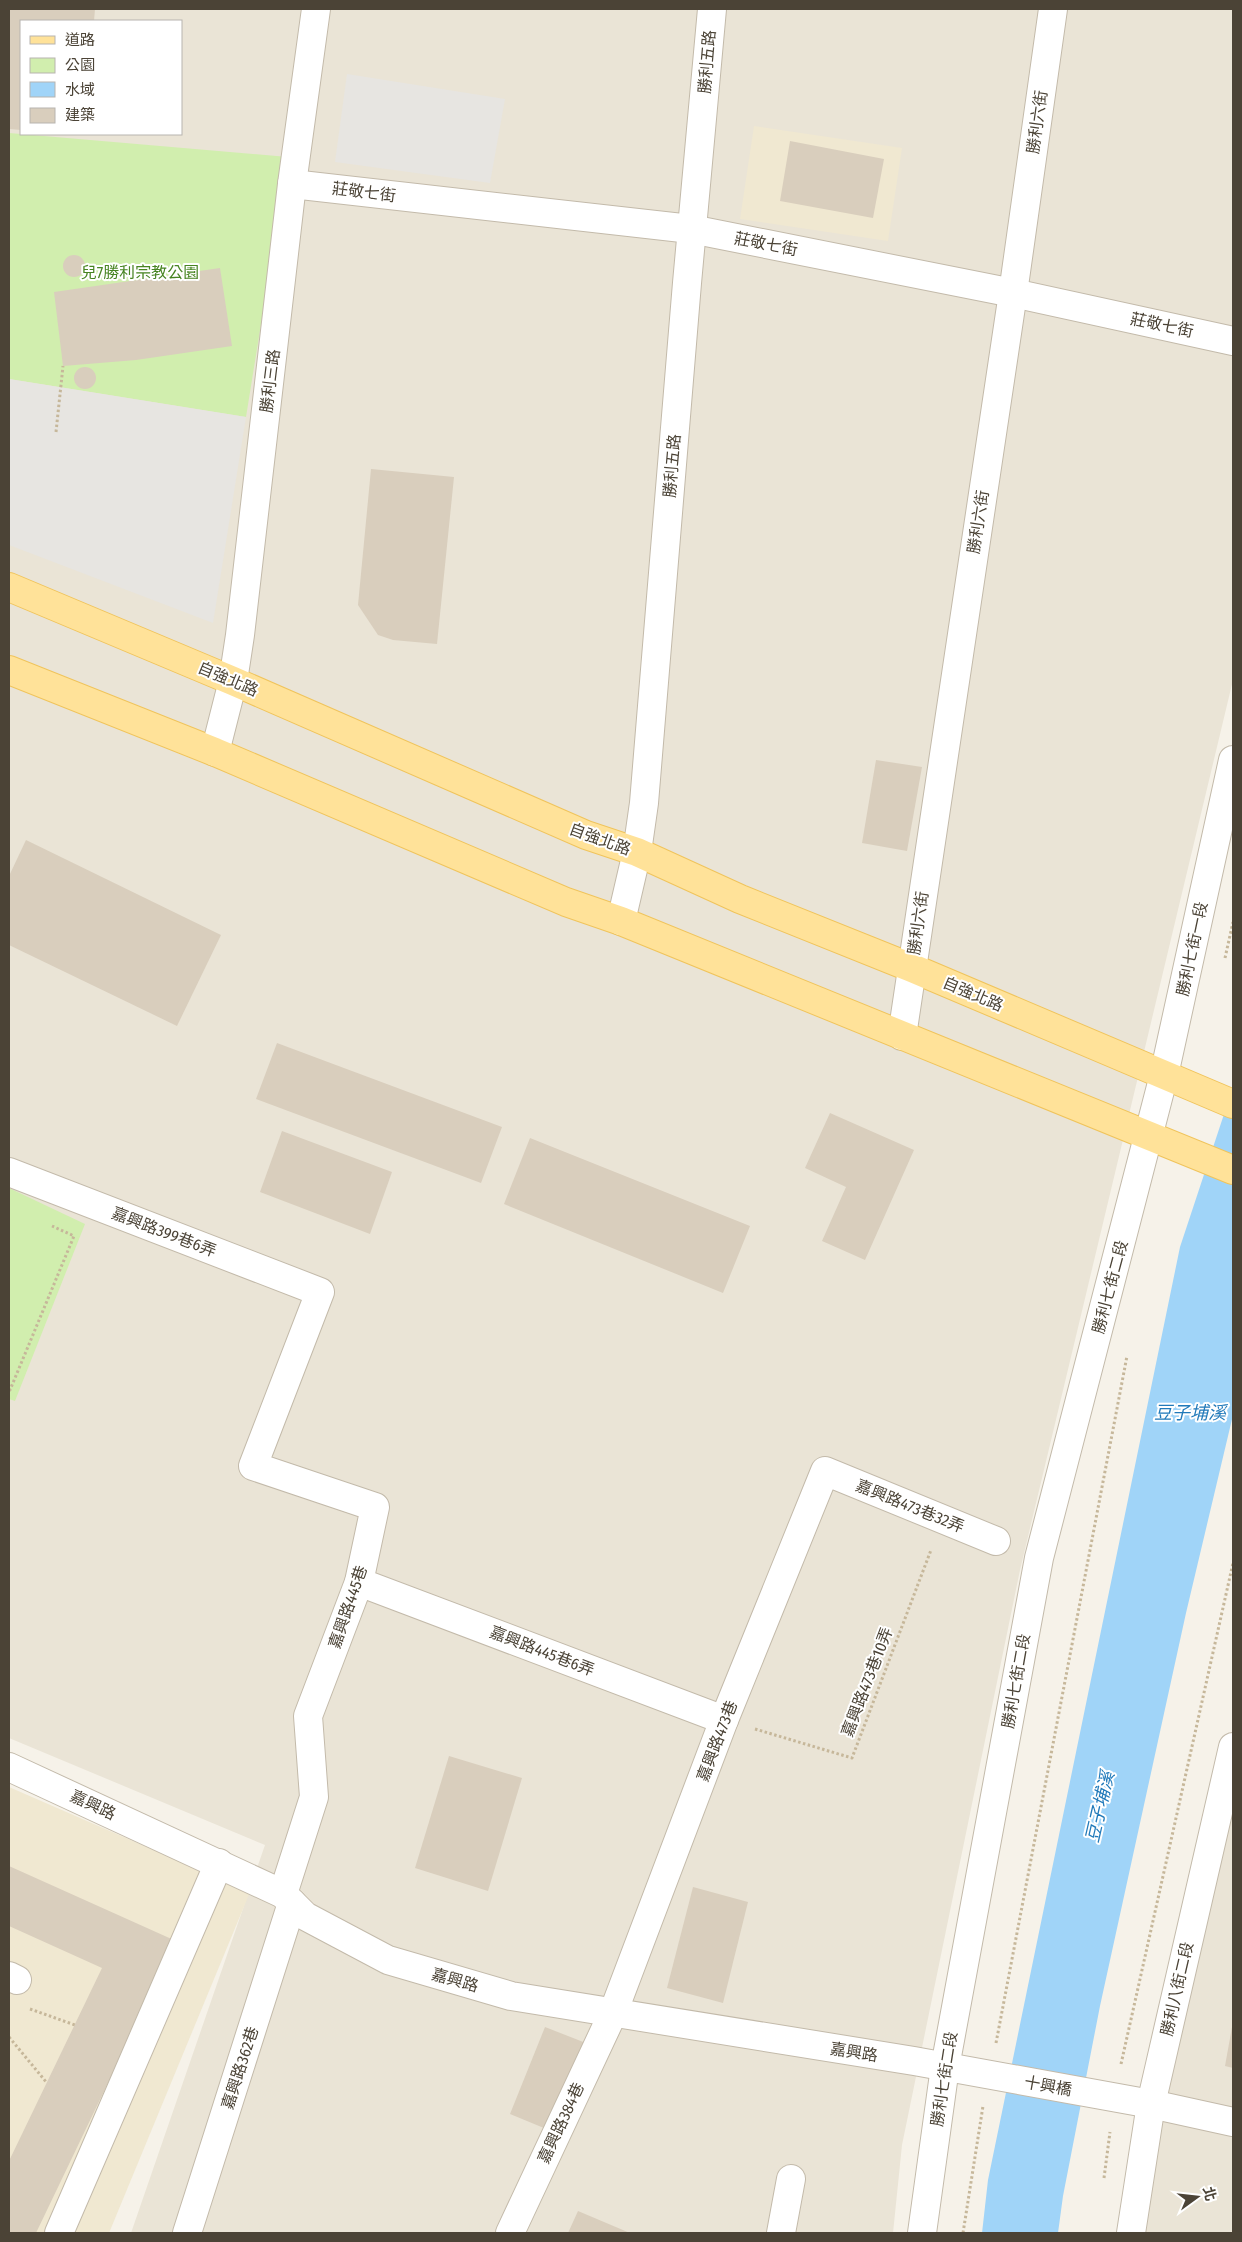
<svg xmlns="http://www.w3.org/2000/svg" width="1242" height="2242" font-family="'Fira Sans Condensed','Noto Sans TC',sans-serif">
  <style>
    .residential { fill: #eae4d6; fill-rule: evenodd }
    .education { fill: #f0e8d1 }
    .green { fill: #d1eeae }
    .parking { fill: #e7e5e1 }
    .water { fill: #a0d4f8 }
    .building { fill: #d9cebd }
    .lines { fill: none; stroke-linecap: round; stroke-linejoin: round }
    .minor-casing { stroke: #c3baaa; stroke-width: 30 }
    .major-casing { stroke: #f0c45c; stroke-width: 30 }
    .path { stroke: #c6b79a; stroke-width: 3; stroke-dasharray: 2.5 2.5; stroke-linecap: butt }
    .minor { stroke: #fff; stroke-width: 28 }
    .major { stroke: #ffe299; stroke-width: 28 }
    .labels { text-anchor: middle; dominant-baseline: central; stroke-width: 4; stroke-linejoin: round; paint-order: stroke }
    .street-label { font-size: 16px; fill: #4b4336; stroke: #fff }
    .park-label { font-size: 16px; fill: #478422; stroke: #fff }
    .water-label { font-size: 18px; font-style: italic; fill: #217aba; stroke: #fff }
  </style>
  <rect width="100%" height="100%" fill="#f6f2e9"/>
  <!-- residential -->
  <g class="residential">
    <path d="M9,9H1233V680L1020,1570L902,2145L893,2233H131L265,1845L9,1738ZM21,21H181V134H21Z"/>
    <polygon points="1233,1755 1233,2233 1134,2233"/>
  </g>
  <!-- education -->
  <g class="education">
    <polygon points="754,126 902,148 888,241 740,219"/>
    <polygon points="9,1787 250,1892 109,2233 9,2233"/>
  </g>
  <!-- green -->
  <g class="green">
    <polygon points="9,133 288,157 246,417 9,379"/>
    <polygon points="9,1188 85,1224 15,1401 9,1399"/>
  </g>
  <!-- parking -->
  <g class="parking">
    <polygon points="347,74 505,99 490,183 335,162"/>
    <polygon points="9,379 246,417 213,623 9,545"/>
  </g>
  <!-- water -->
  <polygon class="water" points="1233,1087 1233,1415 1186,1613 1100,2006 1063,2196 1058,2233 982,2233 988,2180 1180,1247"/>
  <!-- building -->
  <g class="building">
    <polygon points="9,9 95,9 94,21 21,21 21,130 9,129"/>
    <polygon points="790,141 884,159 873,218 780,201"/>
    <circle cx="74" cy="266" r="11"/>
    <polygon points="220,268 232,346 136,360 63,366 54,292"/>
    <circle cx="85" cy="378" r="11"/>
    <polygon points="371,469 454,477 437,644 393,640 378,635 358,605"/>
    <polygon points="876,760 922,767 907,851 862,843"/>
    <polygon points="26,840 221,935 177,1026 9,945 9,876"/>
    <polygon points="277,1043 502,1127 481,1183 256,1099"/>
    <polygon points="830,1113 914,1150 865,1260 822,1241 846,1187 805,1168"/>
    <polygon points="282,1131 392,1172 370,1234 260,1192"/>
    <polygon points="530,1138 750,1226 723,1293 504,1204"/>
    <polygon points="449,1756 522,1778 488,1891 415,1868"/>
    <polygon points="9,1866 176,1941 36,2233 9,2233 9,2161 102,1968 9,1926"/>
    <polygon points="693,1887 748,1902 723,2003 667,1988"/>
    <polygon points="545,2027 591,2045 556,2133 510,2114"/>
    <polygon points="1232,2027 1233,2027 1233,2068 1225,2066"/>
    <polygon points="578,2211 630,2233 568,2233"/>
  </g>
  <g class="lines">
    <defs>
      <g id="minor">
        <polyline points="292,184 691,229 1013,293 1233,341"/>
        <polyline points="215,752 233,681 240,635 292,184 316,9"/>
        <polyline points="621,921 637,852 644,803 687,283 712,9"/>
        <polyline points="902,1036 1013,293 1053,9"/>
        <polyline points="9,1172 320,1292 253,1466 375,1507 359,1582 308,1716 314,1797 283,1894"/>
        <polyline points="359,1582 724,1720"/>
        <polyline points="9,1767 283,1894 305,1916 388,1960 511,1996 914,2061 1151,2104 1233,2122"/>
        <polyline points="9,1976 17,1980"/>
        <polyline points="59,2233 219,1863"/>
        <polyline points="187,2233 292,1903"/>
        <polyline points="510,2233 613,2013 724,1720 825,1471 996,1541"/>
        <polyline points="781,2233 791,2179"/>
        <polyline points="922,2233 945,2067 1039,1558 1164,1075 1233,760"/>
        <polyline points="1131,2233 1151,2104 1233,1747"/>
      </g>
      <g id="major">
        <polyline points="9,587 233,681 586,835 637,852 740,899 912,968 1233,1104"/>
        <polyline points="9,670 215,752 566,902 621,921 1233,1170"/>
      </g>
    </defs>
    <!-- minor casing -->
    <use href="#minor" class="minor-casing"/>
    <!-- major casing -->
    <use href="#major" class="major-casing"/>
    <!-- path -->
    <g class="path">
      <polyline points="56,432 63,366"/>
      <polyline points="1225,958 1233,922"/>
      <polyline points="9,1389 10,1390 74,1236 52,1226"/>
      <polyline points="755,1729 852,1758 931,1550"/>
      <polyline points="30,2009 75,2025"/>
      <polyline points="9,2037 47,2083"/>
      <polyline points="996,2043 1127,1356"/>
      <polyline points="1121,2064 1233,1563"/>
      <polyline points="1104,2178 1110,2132"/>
      <polyline points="963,2233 983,2106"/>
    </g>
    <!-- minor -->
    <use href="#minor" class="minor"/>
    <!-- major -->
    <use href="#major" class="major"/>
  </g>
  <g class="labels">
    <!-- street labels -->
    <g class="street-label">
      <text transform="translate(707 62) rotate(-85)">勝利五路</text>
      <text transform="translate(1037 122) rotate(-82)">勝利六街</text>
      <text transform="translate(364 192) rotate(7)">莊敬七街</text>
      <text transform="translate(766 244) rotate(11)">莊敬七街</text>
      <text transform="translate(1162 325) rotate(12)">莊敬七街</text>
      <text transform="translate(270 381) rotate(-83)">勝利三路</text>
      <text transform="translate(672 466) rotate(-85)">勝利五路</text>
      <text transform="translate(978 522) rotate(-81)">勝利六街</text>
      <text transform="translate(228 679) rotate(23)">自強北路</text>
      <text transform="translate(600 839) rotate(20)">自強北路</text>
      <text transform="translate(918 923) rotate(-82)">勝利六街</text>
      <text transform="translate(1192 949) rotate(-78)">勝利七街一段</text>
      <text transform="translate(973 994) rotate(23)">自強北路</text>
      <text transform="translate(164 1232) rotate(21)">嘉興路399巷6弄</text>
      <text transform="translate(1110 1287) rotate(-75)">勝利七街二段</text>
      <text transform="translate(910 1506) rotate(22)">嘉興路473巷32弄</text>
      <text transform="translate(348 1607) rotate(-71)">嘉興路445巷</text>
      <text transform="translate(542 1651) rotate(21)">嘉興路445巷6弄</text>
      <text transform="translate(1016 1681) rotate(-80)">勝利七街二段</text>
      <text transform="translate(867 1682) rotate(-69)">嘉興路473巷10弄</text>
      <text transform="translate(717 1741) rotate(-69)">嘉興路473巷</text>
      <text transform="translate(93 1805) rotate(25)">嘉興路</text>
      <text transform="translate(455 1980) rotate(16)">嘉興路</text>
      <text transform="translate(1177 1989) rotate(-77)">勝利八街二段</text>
      <text transform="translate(854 2052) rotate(9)">嘉興路</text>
      <text transform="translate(240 2068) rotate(-72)">嘉興路362巷</text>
      <text transform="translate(944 2079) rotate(-81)">勝利七街二段</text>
      <text transform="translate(1048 2086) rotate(10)">十興橋</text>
      <text transform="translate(561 2123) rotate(-65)">嘉興路384巷</text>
    </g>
    <!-- park labels -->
    <g class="park-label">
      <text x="140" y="272">兒7勝利宗教公園</text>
    </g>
    <!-- water labels -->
    <g class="water-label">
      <text x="1190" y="1413">豆子埔溪</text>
      <text transform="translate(1100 1807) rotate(-77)">豆子埔溪</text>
    </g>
  </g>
  <!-- border -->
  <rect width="1242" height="2242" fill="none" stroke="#4b4336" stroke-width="20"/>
  <!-- legend -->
  <rect x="20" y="20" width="162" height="115" fill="#ffffff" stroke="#b7b4af"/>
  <rect x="30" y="36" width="25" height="8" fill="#ffe299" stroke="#b7b4af"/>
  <text x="65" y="45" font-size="15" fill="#4b4336">道路</text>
  <rect x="30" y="58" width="25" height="15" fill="#d1eeae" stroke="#b7b4af"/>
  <text x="65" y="70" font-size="15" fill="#4b4336">公園</text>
  <rect x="30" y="82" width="25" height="15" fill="#a0d4f8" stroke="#b7b4af"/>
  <text x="65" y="95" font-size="15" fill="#4b4336">水域</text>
  <rect x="30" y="108" width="25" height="15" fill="#d9cebd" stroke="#b7b4af"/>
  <text x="65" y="120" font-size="15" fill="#4b4336">建築</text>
  <!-- north arrow -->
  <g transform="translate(1197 2197) rotate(75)" stroke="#ffffff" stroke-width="4" paint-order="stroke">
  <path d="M0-4L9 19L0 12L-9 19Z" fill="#4b4336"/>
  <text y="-8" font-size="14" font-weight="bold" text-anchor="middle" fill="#4b4336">北</text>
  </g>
</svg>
